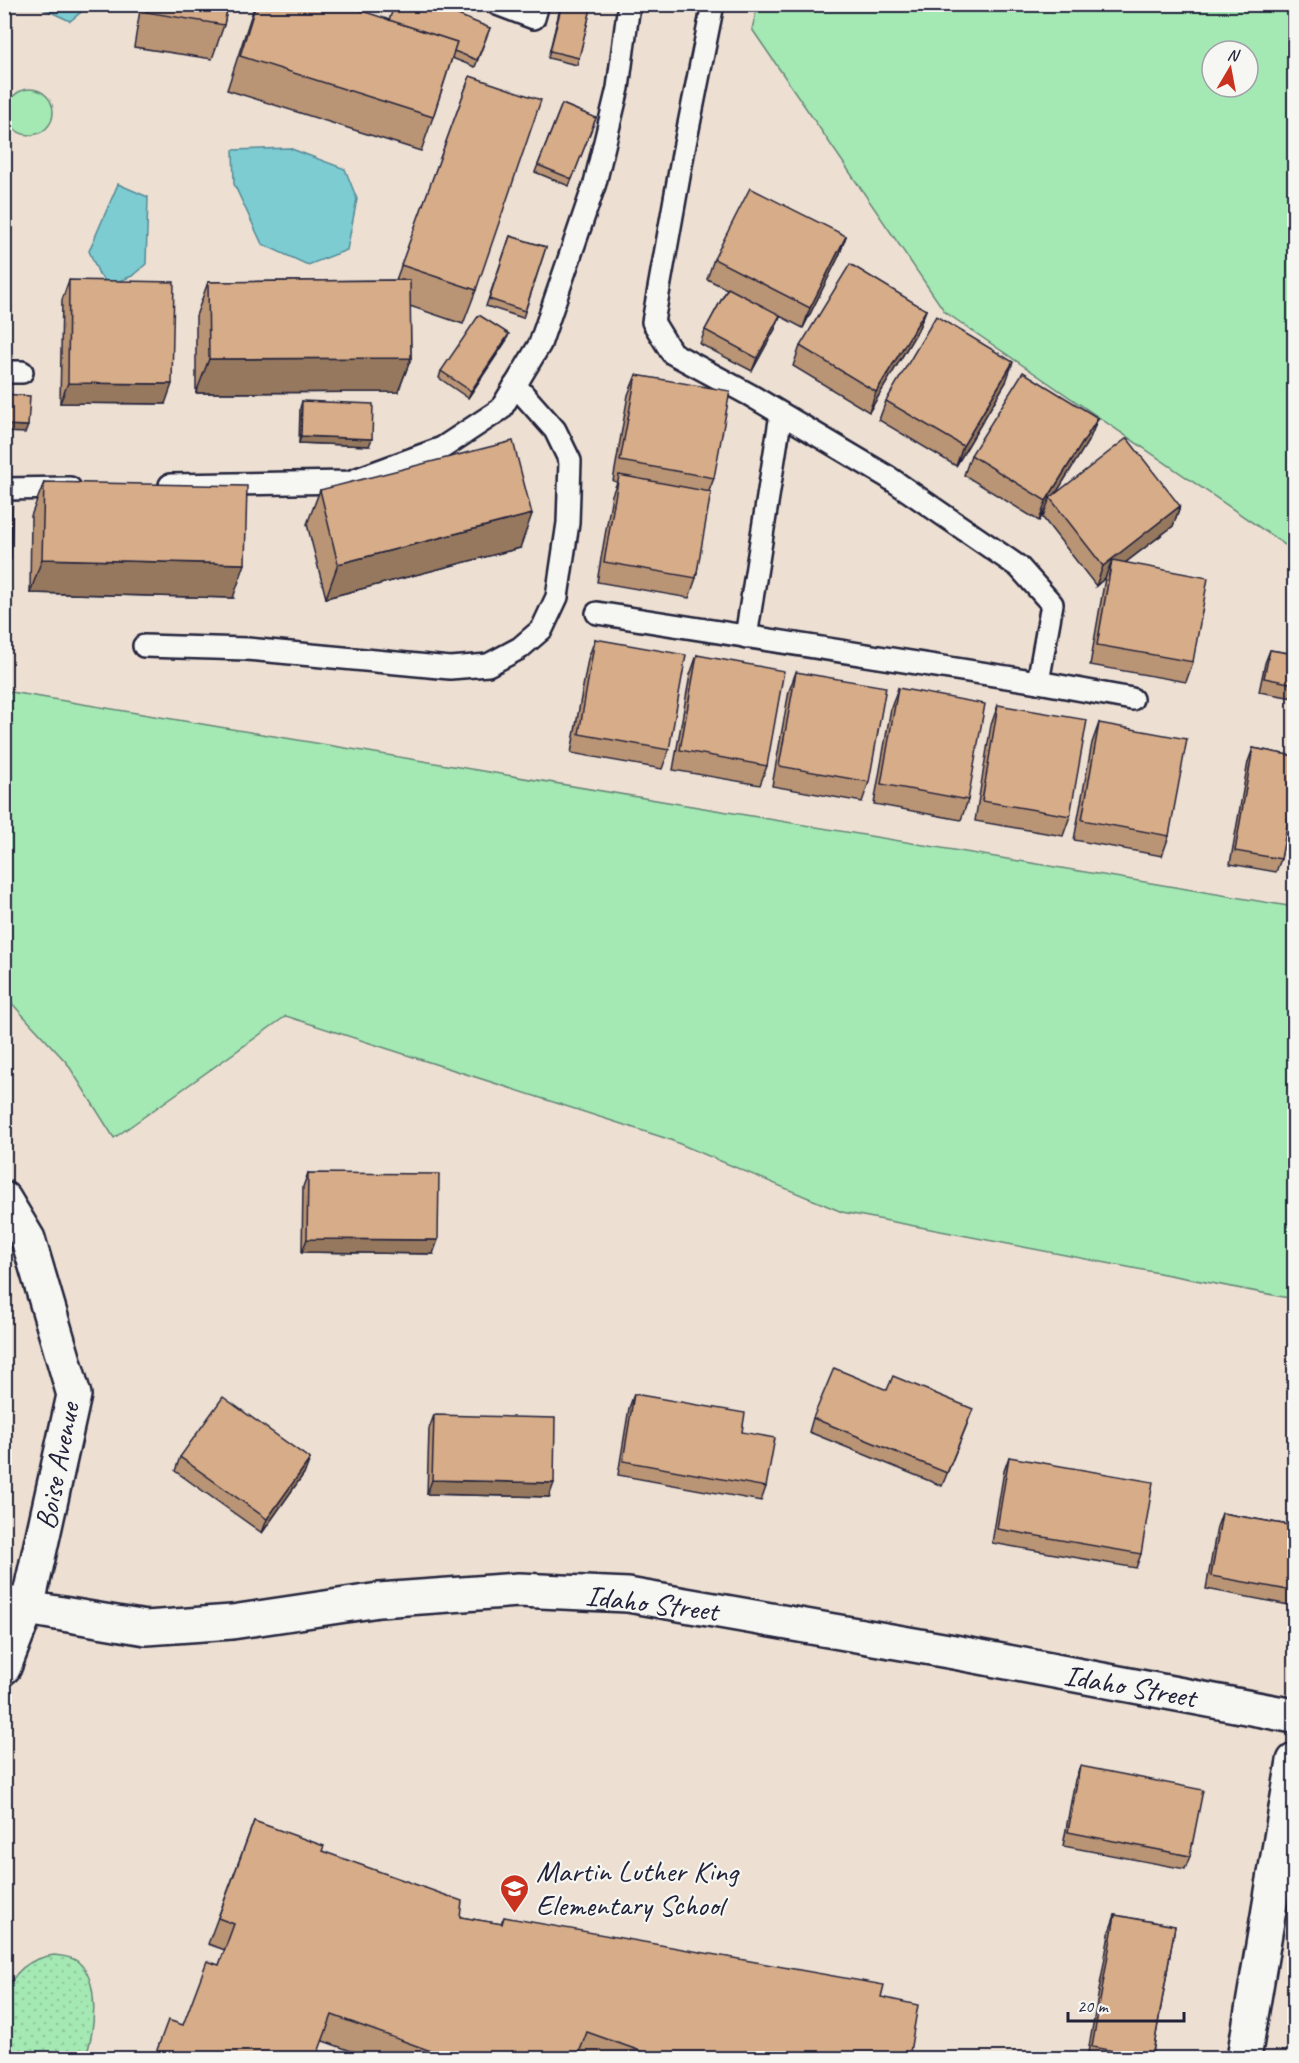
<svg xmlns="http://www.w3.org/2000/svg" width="1299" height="2063" font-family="Caveat,sans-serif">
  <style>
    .grass { fill: #a4e8b3; stroke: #638577; stroke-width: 1.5; fill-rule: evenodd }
    .garden { fill: url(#garden-dots); stroke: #638577; stroke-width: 1.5 }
    .water { fill: #7bccd2; stroke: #578896; stroke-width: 1.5 }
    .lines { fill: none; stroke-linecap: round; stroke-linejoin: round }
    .lane-casing { stroke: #22223b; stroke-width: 26 }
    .street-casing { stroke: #22223b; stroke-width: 38 }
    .lane { stroke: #f6f6f2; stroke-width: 21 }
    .street { stroke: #f6f6f2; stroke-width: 33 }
    .wall { fill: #b99475; stroke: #22223b; stroke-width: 1.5 }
    .shaded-wall { fill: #96785f; stroke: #22223b; stroke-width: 1.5 }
    .building { fill: #d7ac88; stroke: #22223b; stroke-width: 1.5 }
    .labels { text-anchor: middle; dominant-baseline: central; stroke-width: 4.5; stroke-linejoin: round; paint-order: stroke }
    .street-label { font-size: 30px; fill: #22223b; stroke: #f6f6f2 }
    .poi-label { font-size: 30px; fill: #22223b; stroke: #f6f6f2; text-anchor: start }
  </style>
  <defs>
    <pattern id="garden-dots" width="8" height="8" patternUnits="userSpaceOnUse" patternTransform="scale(1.5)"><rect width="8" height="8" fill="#a4e8b3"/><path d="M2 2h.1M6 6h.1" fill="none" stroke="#8dc79b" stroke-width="1.8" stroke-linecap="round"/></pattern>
  </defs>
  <rect width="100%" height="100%" fill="#ede0d2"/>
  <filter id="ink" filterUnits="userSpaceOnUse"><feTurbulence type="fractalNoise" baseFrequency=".0167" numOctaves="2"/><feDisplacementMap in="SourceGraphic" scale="12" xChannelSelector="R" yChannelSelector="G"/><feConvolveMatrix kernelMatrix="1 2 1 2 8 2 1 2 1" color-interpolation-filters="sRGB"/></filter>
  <g filter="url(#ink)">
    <!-- grass -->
    <g class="grass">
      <path d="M758,4L1294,5V551L945,312L752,29ZM1212,51H1248V87H1212Z"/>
      <circle cx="30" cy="112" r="23"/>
      <polygon points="5,691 1294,907 1294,1299 842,1212 668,1139 286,1016 114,1138 67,1063 5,996"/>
    </g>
    <!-- garden -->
    <path class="garden" d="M54,1955C61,1956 70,1956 77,1961C101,1979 95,2034 85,2058H5C4,2044 2,2010 5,1998C11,1972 30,1958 54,1955Z"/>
    <!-- water -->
    <g class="water">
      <polygon points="41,5 41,4 90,5 70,21 42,8"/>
      <polygon points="289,148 345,169 357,199 347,250 308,265 262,244 234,184 233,150"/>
      <polygon points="118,184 148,197 146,264 132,276 109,285 99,274 89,251"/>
    </g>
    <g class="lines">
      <defs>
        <g id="lane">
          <polyline points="497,4 534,18 538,4"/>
          <polyline points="713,4 683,154 653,322 672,353 750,395 888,477 1019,567 1052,604 1038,682"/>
          <polyline points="4,372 22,372"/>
          <polyline points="170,485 349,482 442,448 501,409 540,344 595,183 618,88 629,4"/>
          <polyline points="4,489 70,488"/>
          <polyline points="597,613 1038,682 1132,699"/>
          <polyline points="746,637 781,414"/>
          <polyline points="144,646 247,649 450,668 488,665 520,648 542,629 557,597 568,523 570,461 555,430 515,385"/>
        </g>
        <g id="street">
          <polyline points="4,1199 28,1239 74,1395 27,1608 4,1667"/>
          <polyline points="4,1602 27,1608 146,1628 232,1622 379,1600 519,1590 628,1595 954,1652 1294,1716"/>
          <polyline points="1244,2058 1294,1761"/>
        </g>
      </defs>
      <!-- lane casing -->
      <use href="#lane" class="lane-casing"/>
      <!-- street casing -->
      <use href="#street" class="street-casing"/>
      <!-- lane -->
      <use href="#lane" class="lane"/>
      <!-- street -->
      <use href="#street" class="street"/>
    </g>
    <!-- wall -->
    <g class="wall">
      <polygon points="141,4 228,4 224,25 212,59 134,47"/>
      <polygon points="255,4 389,20 490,28 475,67 452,58 433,117 421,151 227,90"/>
      <polygon points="561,4 592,4 577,65 548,58"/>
      <polygon points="470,76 476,290 463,324 410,306 411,358 398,392 196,393 196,316 208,282 396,280"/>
      <polygon points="562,104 596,118 569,186 535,172"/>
      <polygon points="510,236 546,247 523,318 486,306"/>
      <polygon points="846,236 839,256 803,328 780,316 775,329 752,371 700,344 705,330 727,289 707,279 714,259"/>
      <polygon points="69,280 165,404 60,403 62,300"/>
      <polygon points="926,310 918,330 869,412 793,366 800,346"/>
      <polygon points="506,341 468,398 439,378 441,371"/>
      <polygon points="636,375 714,478 709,491 696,578 689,598 597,582 612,495 617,482 613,481 628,395"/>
      <polygon points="1006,382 956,466 879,420 886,401"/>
      <polygon points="302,401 369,446 299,443 300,408"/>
      <polygon points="1098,418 1090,438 1056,493 1180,506 1173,526 1125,563 1193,662 1186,682 1090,665 1105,578 1096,586 1043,518 1045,511 1039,521 964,475 971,455"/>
      <polygon points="44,482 233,598 30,593 31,516"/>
      <polygon points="320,490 520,548 326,598 307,524"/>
      <polygon points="595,639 669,750 662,769 571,753 588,659"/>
      <polygon points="1270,650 1294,654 1294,698 1259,692 1265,663"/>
      <polygon points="697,655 767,766 760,785 673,770 690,675"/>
      <polygon points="796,672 869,782 862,802 772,786 789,691"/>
      <polygon points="898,688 968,800 961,820 874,804 891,708"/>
      <polygon points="998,705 1070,816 1063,836 975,821 991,725"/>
      <polygon points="1099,723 1169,836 1162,856 1074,840 1092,743"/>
      <polygon points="1253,748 1294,756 1294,820 1288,819 1281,859 1276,872 1230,864 1248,762"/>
      <polygon points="308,1173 433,1254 302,1252 303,1187"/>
      <polygon points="634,1394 742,1432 766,1487 761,1501 618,1475 629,1408"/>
      <polygon points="434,1415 549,1497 427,1494 429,1429"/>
      <polygon points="813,1418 968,1422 942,1486 809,1432"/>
      <polygon points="180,1457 305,1472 262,1533 175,1471"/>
      <polygon points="1009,1457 1141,1554 1136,1568 992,1543 1004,1471"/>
      <polygon points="1222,1513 1294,1526 1294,1606 1206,1589 1217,1527"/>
      <polygon points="1080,1766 1190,1856 1185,1869 1063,1846 1075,1780"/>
      <polygon points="254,1821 322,1851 460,1917 501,1924 504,1917 881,1997 909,2058 582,2058 578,2057 577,2058 371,2058 323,2041 183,2025 219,1965 225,1950 208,1944"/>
      <polygon points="1115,1915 1175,1926 1152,2058 1087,2058 1110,1929"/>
    </g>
    <!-- shaded-wall -->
    <g class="shaded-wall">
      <polygon points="846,236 839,256 803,328 810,308"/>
      <polygon points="4,262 9,262 4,274"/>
      <polygon points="926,310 918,330 869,412 876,392"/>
      <polygon points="780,315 775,329 752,371 757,358"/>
      <polygon points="509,334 506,341 468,398 471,391"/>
      <polygon points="411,358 398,392 196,393 209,359"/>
      <polygon points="1013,362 1006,382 956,466 963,446"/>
      <polygon points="68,383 172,384 165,404 60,403"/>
      <polygon points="1098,418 1090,438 1052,500 1050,498 1045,511 1039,521 1046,501"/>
      <polygon points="4,425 28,426 25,433 4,432"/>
      <polygon points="301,436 372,439 369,446 299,443"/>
      <polygon points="1180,506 1173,526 1109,575 1112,560 1105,578 1096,586 1103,566"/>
      <polygon points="532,514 520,548 326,598 338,564"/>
      <polygon points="4,559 11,559 4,576"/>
      <polygon points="42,559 245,564 233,598 30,593"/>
      <polygon points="307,1239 438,1240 433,1254 302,1252"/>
      <polygon points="310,1459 305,1472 262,1533 267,1519"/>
      <polygon points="432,1480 554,1483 549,1497 427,1494"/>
    </g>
    <!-- building -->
    <g class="building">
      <polygon points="147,4 228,4 224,25 146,12"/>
      <polygon points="256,4 341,4 457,42 433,117 240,56"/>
      <polygon points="395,4 431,4 490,28 477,60 454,51 457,42 389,20"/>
      <polygon points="562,4 592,4 579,58 550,51"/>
      <polygon points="470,76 541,100 476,290 401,265"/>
      <polygon points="562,104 596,118 572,179 538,165"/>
      <polygon points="4,184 10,184 9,262 4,262"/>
      <polygon points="750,188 846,236 810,308 714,259"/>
      <polygon points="510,236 546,247 525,311 489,299"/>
      <polygon points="850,264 926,310 876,392 800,346"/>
      <polygon points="69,280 174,282 172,384 68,383"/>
      <polygon points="410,280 411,358 209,359 208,282"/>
      <polygon points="728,288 780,315 757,358 705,330"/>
      <polygon points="479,315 509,334 471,391 441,371"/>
      <polygon points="936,316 1013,362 963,446 886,401"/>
      <polygon points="1023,372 1098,418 1046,501 971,455"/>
      <polygon points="636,375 730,391 714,478 620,461"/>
      <polygon points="4,394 30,396 28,426 4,425"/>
      <polygon points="302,401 373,404 372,439 301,436"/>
      <polygon points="1127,438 1180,506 1103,566 1050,498"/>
      <polygon points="513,441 532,514 338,564 320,490"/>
      <polygon points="619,475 711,492 696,578 604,562"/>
      <polygon points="4,482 13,482 11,559 4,559"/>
      <polygon points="44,482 247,486 245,564 42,559"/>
      <polygon points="1112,560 1208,578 1193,662 1097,645"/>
      <polygon points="595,639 686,655 669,750 579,734"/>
      <polygon points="1270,650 1294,654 1294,684 1264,678"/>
      <polygon points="697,655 784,671 767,766 680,750"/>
      <polygon points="796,672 886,687 869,782 779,766"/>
      <polygon points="898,688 985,704 968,800 881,784"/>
      <polygon points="998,705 1087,720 1070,816 982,801"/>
      <polygon points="1099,723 1187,739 1169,836 1082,820"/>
      <polygon points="1253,748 1294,756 1294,805 1291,804 1281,859 1235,851"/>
      <polygon points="308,1173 439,1174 438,1240 307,1239"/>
      <polygon points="834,1368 887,1390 893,1376 973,1409 947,1473 813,1418"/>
      <polygon points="634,1394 745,1413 742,1432 775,1438 766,1487 623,1461"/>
      <polygon points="223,1397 310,1459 267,1519 180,1457"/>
      <polygon points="434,1415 555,1418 554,1483 432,1480"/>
      <polygon points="1009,1457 1153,1482 1141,1554 997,1529"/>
      <polygon points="1222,1513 1294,1526 1294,1591 1211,1576"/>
      <polygon points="1080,1766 1203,1790 1190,1856 1068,1832"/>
      <polygon points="254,1821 324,1846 322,1851 462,1901 460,1917 502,1924 504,1917 884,1985 881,1997 918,2005 909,2058 660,2058 587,2032 577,2058 450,2058 332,2015 316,2058 154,2058 168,2020 183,2025 207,1961 219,1965 234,1924 218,1918"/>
      <polygon points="1115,1915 1175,1926 1152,2058 1092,2047"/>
    </g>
  </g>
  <!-- icons -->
  <defs>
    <symbol id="school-pin" viewBox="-11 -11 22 30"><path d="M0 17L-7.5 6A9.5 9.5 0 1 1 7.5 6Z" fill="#c8321e" stroke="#f6f6f2"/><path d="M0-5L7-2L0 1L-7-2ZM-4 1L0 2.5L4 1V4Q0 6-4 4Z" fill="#fff"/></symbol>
  </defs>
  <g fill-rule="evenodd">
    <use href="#school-pin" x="498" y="1872" width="33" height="45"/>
  </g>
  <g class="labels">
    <!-- street labels -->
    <g class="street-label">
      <text transform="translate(57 1466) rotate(-79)">Boise Avenue</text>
      <text transform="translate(652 1603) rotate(7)">Idaho Street</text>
      <text transform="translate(1130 1686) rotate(10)">Idaho Street</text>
    </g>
    <!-- poi labels -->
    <g class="poi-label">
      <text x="536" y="1871">Martin Luther King<tspan x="536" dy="34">Elementary School</tspan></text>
    </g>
  </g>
  <!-- margin -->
  <rect width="1299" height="2063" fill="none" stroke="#f6f6f2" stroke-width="24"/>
  <rect x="12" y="12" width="1275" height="2039" fill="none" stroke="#22223b" stroke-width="2" filter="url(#ink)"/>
  <!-- north arrow -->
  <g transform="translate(1230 69) rotate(10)"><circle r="28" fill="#f6f6f2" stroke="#a1a1a9" stroke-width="1.5"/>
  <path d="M0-4.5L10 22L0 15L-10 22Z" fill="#c8321e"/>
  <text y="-9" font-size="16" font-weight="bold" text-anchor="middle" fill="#22223b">N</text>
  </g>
  <!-- scale -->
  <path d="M1068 2012v9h116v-9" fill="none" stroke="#22223b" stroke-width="3"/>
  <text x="1077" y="2012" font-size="18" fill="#22223b" stroke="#f6f6f2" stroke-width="4.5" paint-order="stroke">20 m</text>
</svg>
